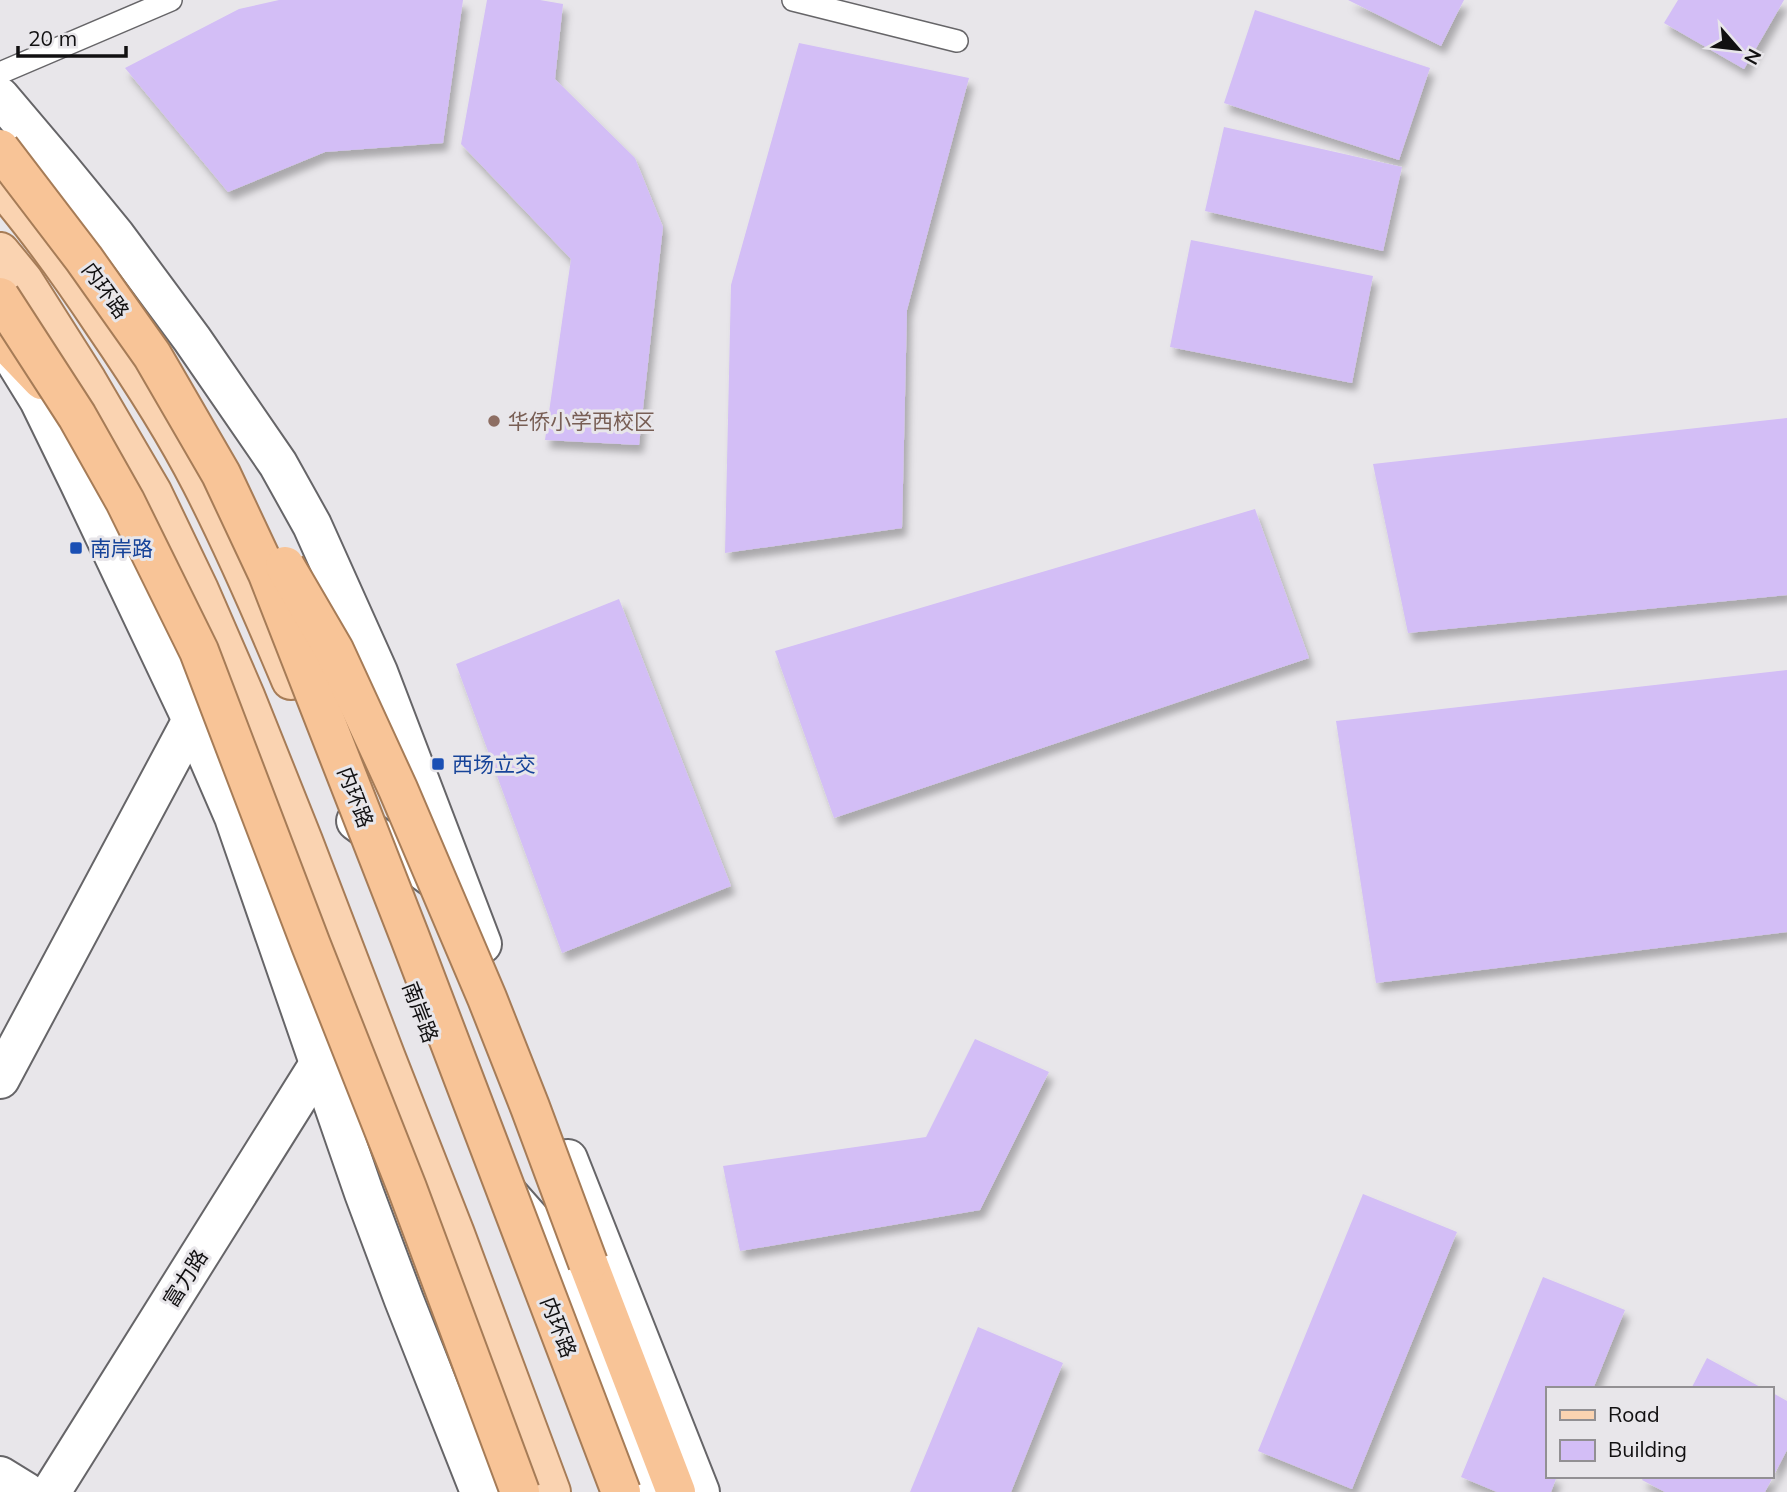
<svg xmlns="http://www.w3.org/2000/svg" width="1787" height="1492" font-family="Mulish,'Noto Sans SC',sans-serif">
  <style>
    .building { fill: #d3bef6; filter: url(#shadow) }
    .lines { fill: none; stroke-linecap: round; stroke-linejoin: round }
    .service-casing { stroke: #666568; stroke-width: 24 }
    .minor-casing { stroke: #666568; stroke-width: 42 }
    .secondary-casing { stroke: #666568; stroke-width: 42 }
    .primary-casing { stroke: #a67c57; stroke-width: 42 }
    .trunk-casing { stroke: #a67c57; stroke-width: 42 }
    .service { stroke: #fff; stroke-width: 21 }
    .minor { stroke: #fff; stroke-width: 38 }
    .secondary { stroke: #fff; stroke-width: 38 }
    .primary { stroke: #fad3b1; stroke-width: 38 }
    .trunk { stroke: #f8c497; stroke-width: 38 }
    .trunk-bridge-casing { stroke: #a67c57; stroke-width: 42; stroke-linecap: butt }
    .trunk-bridge { stroke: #f8c497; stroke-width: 38 }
    .education-dot { fill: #8d6e63; stroke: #e8e6ea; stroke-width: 2.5 }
    .transit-dot { fill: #1a4fb4; stroke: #e8e6ea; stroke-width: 2.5 }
    .labels { text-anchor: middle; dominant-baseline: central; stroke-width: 6; stroke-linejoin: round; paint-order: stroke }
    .street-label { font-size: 21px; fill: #111011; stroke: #e8e6ea }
    .education-label { font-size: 21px; fill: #785e54; stroke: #e8e6ea; text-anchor: start }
    .transit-label { font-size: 21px; fill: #164399; stroke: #e8e6ea; text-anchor: start }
  </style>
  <defs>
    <filter id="shadow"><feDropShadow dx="4.5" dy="8" stdDeviation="3.5" flood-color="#0004"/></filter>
  </defs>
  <rect width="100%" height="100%" fill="#e8e6ea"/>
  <!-- building -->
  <g class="building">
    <polygon points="279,0 463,0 443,143 325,152 228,192 125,68 239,9"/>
    <polygon points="487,0 540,0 563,4 555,79 635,158 663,227 639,445 545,440 571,259 461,144"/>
    <polygon points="1348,0 1464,0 1441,46"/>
    <polygon points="1678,0 1784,0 1744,69 1664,23"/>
    <polygon points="1255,10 1430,68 1399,160 1224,103"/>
    <polygon points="799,43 969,78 907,310 902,528 725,553 731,285"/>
    <polygon points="1224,127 1402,167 1383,251 1205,211"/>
    <polygon points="1191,240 1373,276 1352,383 1170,347"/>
    <polygon points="1787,418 1787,595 1408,633 1373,464"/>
    <polygon points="1255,509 1309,658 834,818 775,651"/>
    <polygon points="619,599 731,886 562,953 456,664"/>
    <polygon points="1787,670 1787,932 1376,983 1336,721"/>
    <polygon points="975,1039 1049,1072 980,1210 740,1251 723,1166 926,1137"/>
    <polygon points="1363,1194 1457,1232 1352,1489 1258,1451"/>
    <polygon points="1543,1277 1625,1310 1593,1389 1547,1389 1547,1476 1557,1476 1551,1492 1497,1492 1461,1477"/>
    <polygon points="978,1327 1063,1363 1011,1492 910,1492"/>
    <polygon points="1707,1358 1764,1389 1691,1389"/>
    <polygon points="1771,1392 1787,1401 1787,1450 1765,1492 1665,1492 1642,1480 1644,1476 1771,1476"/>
  </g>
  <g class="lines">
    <defs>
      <g id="service">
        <polyline points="793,0 957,41"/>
        <polyline points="0,73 171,0"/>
      </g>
      <g id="minor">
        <polyline points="0,1079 192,720 218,708"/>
        <polyline points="508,1194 547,1238 644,1492"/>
        <polyline points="0,1476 26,1492"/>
        <polyline points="51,1492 319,1064"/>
      </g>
      <g id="secondary">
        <polyline points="0,97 61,169 115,235 192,339 278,464 312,525 378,672 482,944"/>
        <polyline points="10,353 39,400 79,482 192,720 234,817 364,1193 404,1300 480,1492"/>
        <polyline points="356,821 448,889"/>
        <polyline points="568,1159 700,1492"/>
      </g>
      <g id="primary">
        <path d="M0,184C38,228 72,276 104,324C139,375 173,427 201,482C234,546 263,613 291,680"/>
        <polyline points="0,252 23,280 87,381 152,492 199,590 245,696 303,841 386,1058 455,1234 551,1492"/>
      </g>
      <g id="trunk">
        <polyline points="0,336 42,380"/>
        <polyline points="588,1263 676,1492"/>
      </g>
    </defs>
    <!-- service casing -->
    <use href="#service" class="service-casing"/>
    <!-- minor casing -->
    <use href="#minor" class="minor-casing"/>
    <!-- secondary casing -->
    <use href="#secondary" class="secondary-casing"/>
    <!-- primary casing -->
    <use href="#primary" class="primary-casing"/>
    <!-- trunk casing -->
    <use href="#trunk" class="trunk-casing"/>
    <!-- service -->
    <use href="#service" class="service"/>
    <!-- minor -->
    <use href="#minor" class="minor"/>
    <!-- secondary -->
    <use href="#secondary" class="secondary"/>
    <!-- primary -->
    <use href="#primary" class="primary"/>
    <!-- trunk -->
    <use href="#trunk" class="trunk"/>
    <defs>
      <g id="trunk-bridge">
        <polyline points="0,149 84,259 152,355 221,474 268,574 409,935 621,1492"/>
        <polyline points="0,297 77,416 125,501 199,651 311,945 407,1188 520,1492"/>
        <polyline points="285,566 334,650 398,789 487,998 530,1107 588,1263"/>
      </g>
    </defs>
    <!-- trunk-bridge casing -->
    <use href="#trunk-bridge" class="trunk-bridge-casing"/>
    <!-- trunk-bridge -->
    <use href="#trunk-bridge" class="trunk-bridge"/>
  </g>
  <!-- markers -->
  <circle class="education-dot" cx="494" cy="421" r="7"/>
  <g class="transit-dot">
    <rect x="69" y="541" width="14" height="14" rx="3.5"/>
    <rect x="431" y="757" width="14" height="14" rx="3.5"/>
  </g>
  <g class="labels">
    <!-- street labels -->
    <g class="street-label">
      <text transform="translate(106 290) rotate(54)">内环路</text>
      <text transform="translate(356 797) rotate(69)">内环路</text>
      <text transform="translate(421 1012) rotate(69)">南岸路</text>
      <text transform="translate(185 1278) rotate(-58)">富力路</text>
      <text transform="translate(559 1327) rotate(69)">内环路</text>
    </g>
    <!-- education labels -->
    <g class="education-label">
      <text x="508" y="421">华侨小学西校区</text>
    </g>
    <!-- transit labels -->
    <g class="transit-label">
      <text x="90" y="548">南岸路</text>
      <text x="452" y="764">西场立交</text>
    </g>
  </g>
  <!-- legend -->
  <rect x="1546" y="1387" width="228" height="91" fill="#e8e6ea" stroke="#929093" stroke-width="2"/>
  <rect x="1560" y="1410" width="35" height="10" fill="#fad3b1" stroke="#929093" stroke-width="2"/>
  <text x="1608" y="1422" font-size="21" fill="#111011">Road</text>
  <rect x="1560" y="1440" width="35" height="21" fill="#d3bef6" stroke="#929093" stroke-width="2"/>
  <text x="1608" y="1457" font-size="21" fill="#111011">Building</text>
  <!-- north arrow -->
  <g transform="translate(1738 49) rotate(118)" stroke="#e8e6ea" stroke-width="5" paint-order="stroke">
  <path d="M0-5L12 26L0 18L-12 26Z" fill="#111011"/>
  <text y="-10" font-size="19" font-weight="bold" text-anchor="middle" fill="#111011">N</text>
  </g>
  <!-- scale -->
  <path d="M18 46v10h108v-10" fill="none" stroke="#111011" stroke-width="3.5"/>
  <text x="28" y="46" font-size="21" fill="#111011" stroke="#e8e6ea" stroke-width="5" paint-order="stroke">20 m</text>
</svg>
